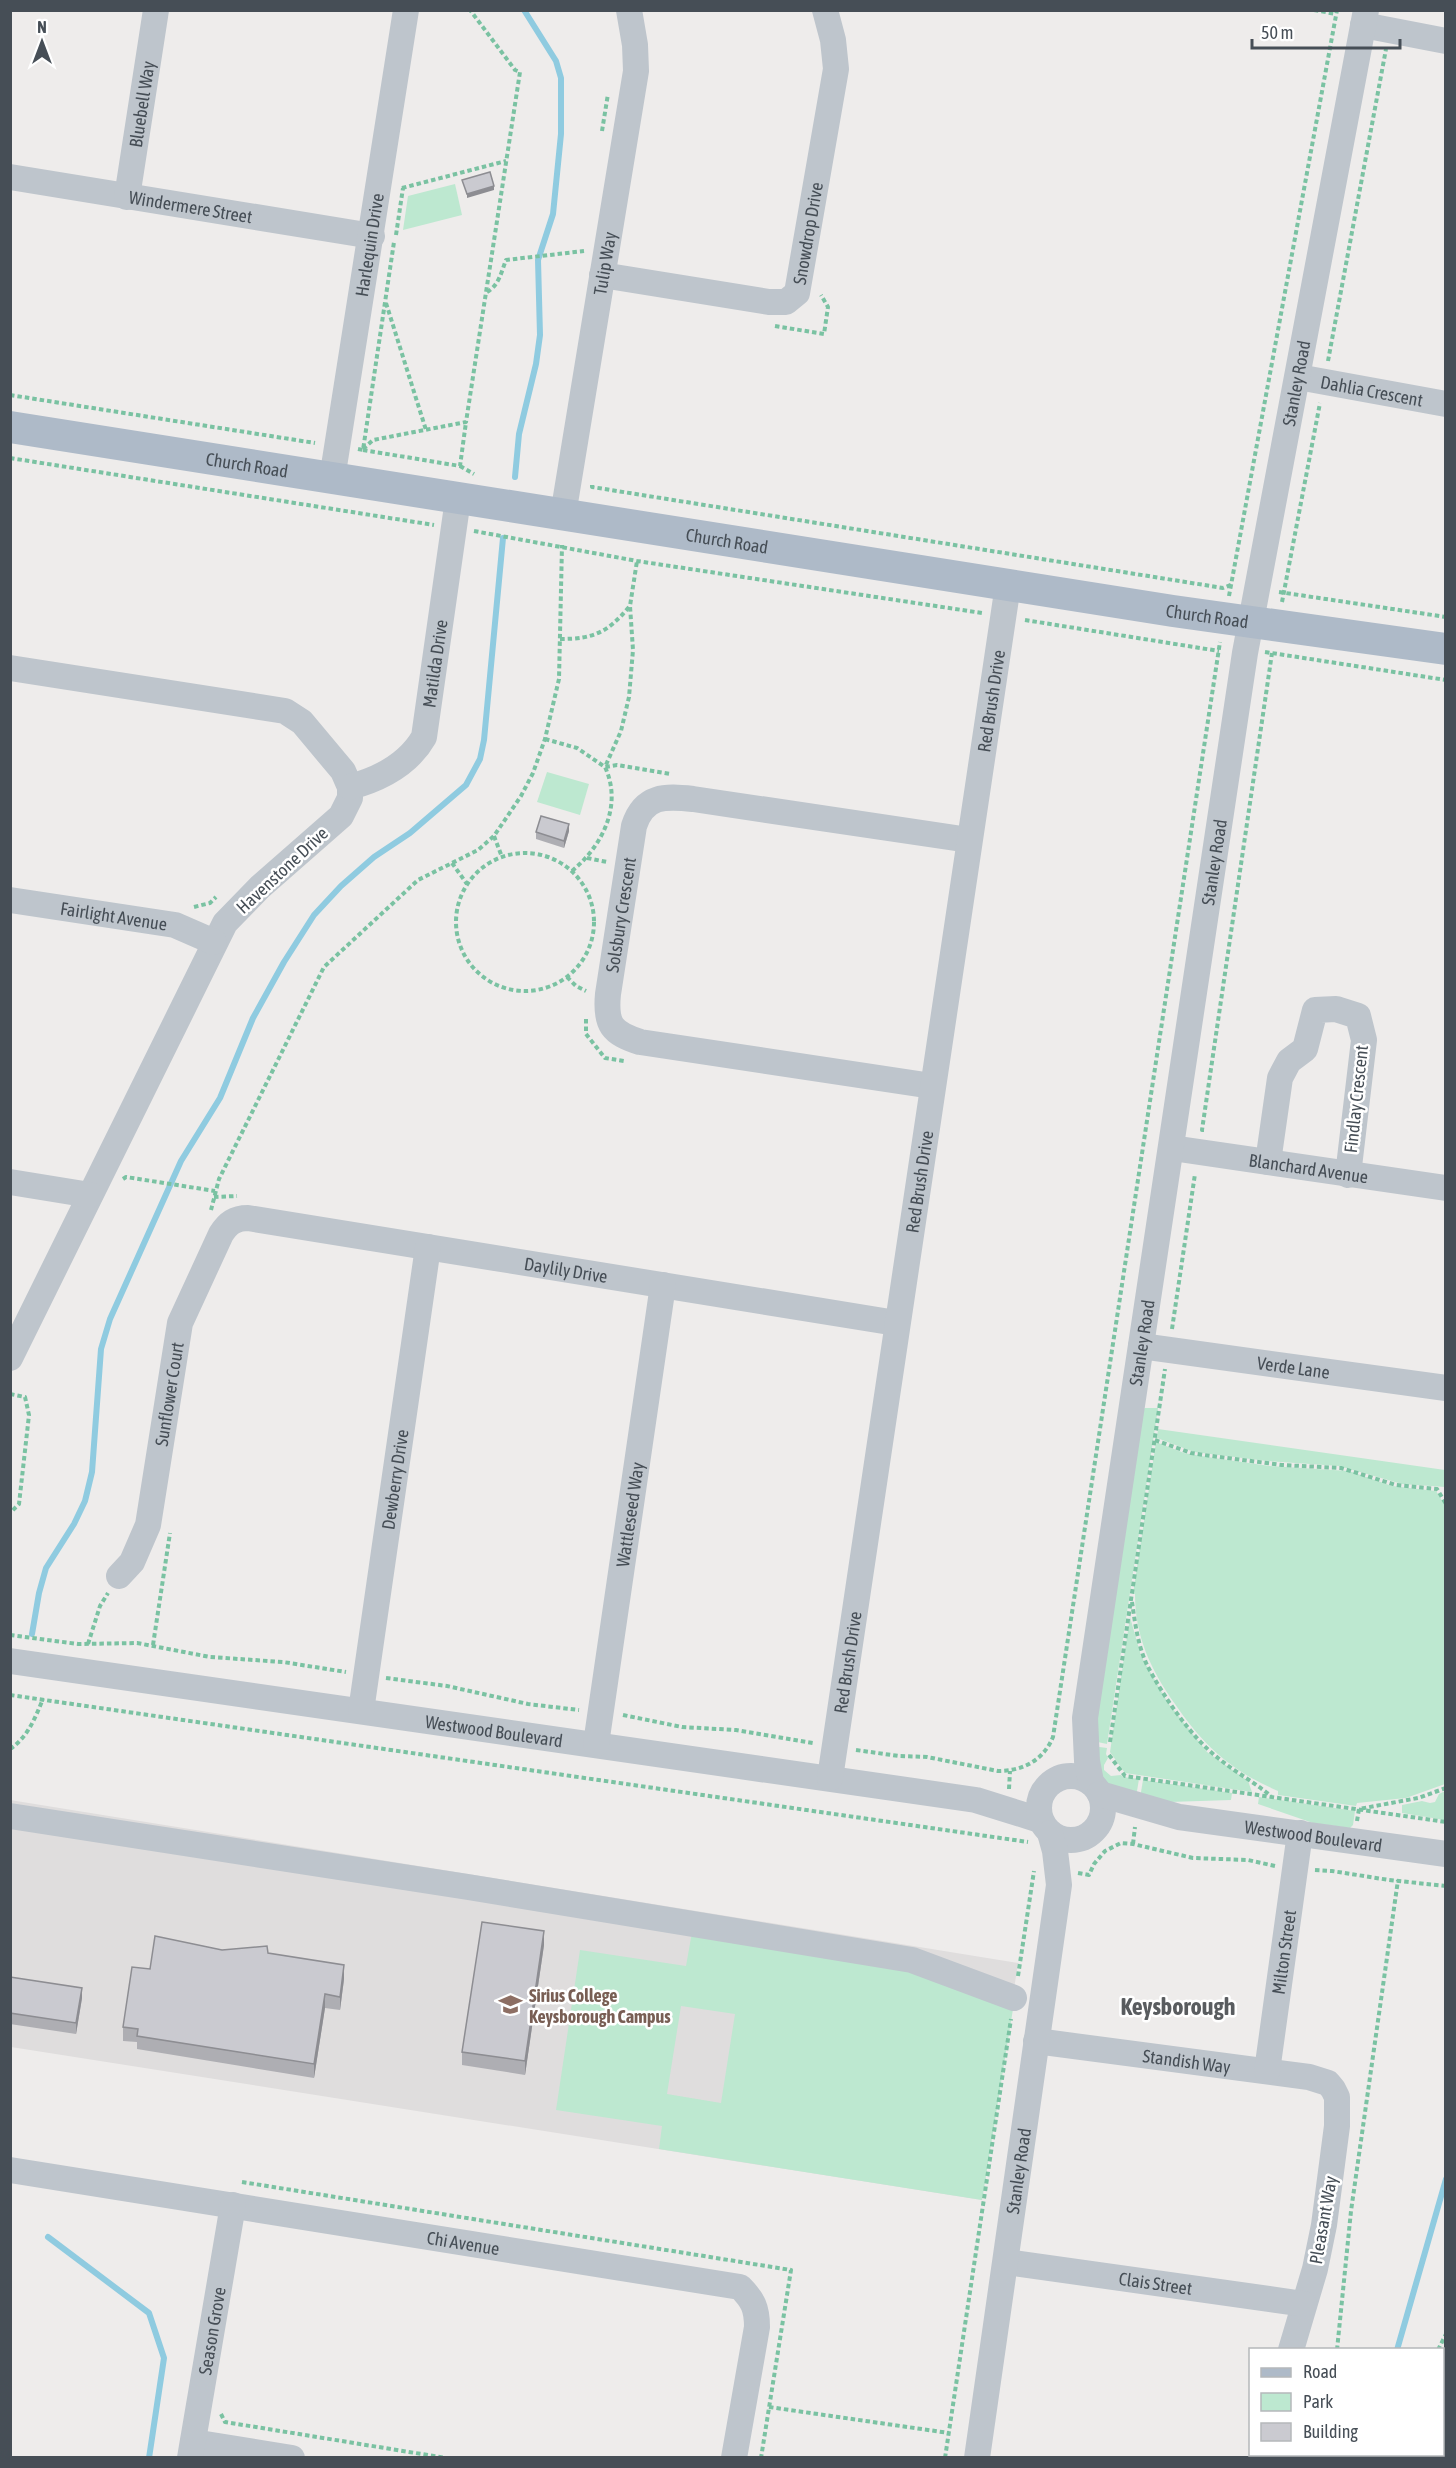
<svg xmlns="http://www.w3.org/2000/svg" width="1456" height="2468" font-family="'Asap Condensed',sans-serif">
  <style>
    .education { fill: #dfdddd }
    .green { fill: #bde8d0; fill-rule: evenodd }
    .lines { fill: none; stroke-linecap: round; stroke-linejoin: round }
    .stream { stroke: #8fcbe0; stroke-width: 6 }
    .path { stroke: #7ac2a2; stroke-width: 4; stroke-dasharray: 4.5 3; stroke-linecap: butt }
    .minor { stroke: #bec5cc; stroke-width: 26 }
    .major { stroke: #aebac8; stroke-width: 32 }
    .wall { fill: #aeaeb3 }
    .shaded-wall { fill: #8d8d92 }
    .building { fill: #cacad0; stroke: #8d8d92; stroke-width: 1.5 }
    .labels { text-anchor: middle; dominant-baseline: central; stroke-width: 5; stroke-linejoin: round; paint-order: stroke }
    .street-label { font-size: 18px; fill: #464e56; stroke: #fff }
    .education-label { font-size: 18px; font-weight: bold; fill: #785e54; stroke: #fff; text-anchor: start }
    .district-label { font-size: 24px; font-weight: bold; fill: #595c5f; stroke: #fff }
  </style>
  <rect width="100%" height="100%" fill="#eeeceb"/>
  <!-- education -->
  <polygon class="education" points="10,1800 1018,1963 982,2200 11,2047"/>
  <!-- green -->
  <g class="green">
    <polygon points="455,184 462,215 403,230 408,196"/>
    <polygon points="547,772 589,784 580,815 537,802"/>
    <polygon points="1145,1408 1158,1408 1107,1744 1093,1741 1142,1410"/>
    <polygon points="1158,1429 1445,1470 1445,1487 1402,1484 1339,1466 1267,1461 1194,1452 1157,1438"/>
    <path d="M1156,1442L1184,1453L1207,1457L1270,1466L1349,1471L1392,1486L1436,1491L1446,1507L1445,1784L1406,1798L1357,1803L1356,1806L1278,1795V1791C1231,1771 1203,1745 1175,1704C1151,1670 1135,1637 1135,1594H1133Z"/>
    <polygon points="1130,1617 1141,1656 1168,1703 1207,1752 1248,1781 1252,1792 1125,1773 1110,1752"/>
    <polygon points="1092,1746 1107,1748 1106,1754 1108,1758 1104,1765 1104,1770 1111,1776 1121,1775 1123,1777 1139,1779 1136,1797 1102,1783"/>
    <polygon points="1143,1780 1232,1793 1231,1800 1169,1802 1140,1798"/>
    <polygon points="1445,1791 1445,1820 1402,1813 1402,1805 1422,1801 1430,1803 1435,1802 1439,1794"/>
    <polygon points="1259,1797 1355,1811 1353,1825 1350,1828 1313,1823 1258,1804"/>
    <path d="M692,1932L914,1969L1014,2003L982,2200L659,2149L662,2126L556,2110L580,1950L686,1966ZM681,2006L735,2014L721,2103L667,2094Z"/>
  </g>
  <g class="lines">
    <!-- stream -->
    <g class="stream">
      <polyline points="515,477 519,434 536,364 540,335 538,260 553,214 561,134 561,78 556,61 524,10"/>
      <polyline points="32,1634 39,1593 46,1568 74,1524 85,1501 92,1472 101,1349 110,1319 181,1161 220,1098 253,1018 284,962 314,915 341,886 374,857 410,833 466,785 480,759 484,740 503,538"/>
      <polyline points="48,2237 149,2313 164,2358 149,2458"/>
      <polyline points="1397,2350 1446,2179"/>
      <polyline points="1366,2458 1367,2454"/>
    </g>
    <!-- path -->
    <g class="path">
      <polyline points="1314,10 1336,14"/>
      <polyline points="602,131 608,94"/>
      <polyline points="402,188 506,161"/>
      <polyline points="396,235 403,188"/>
      <path d="M487,292C499,285 501,273 506,260L584,251"/>
      <polyline points="386,303 426,430"/>
      <polyline points="775,326 824,334 828,307 821,295"/>
      <polyline points="1328,361 1386,49"/>
      <polyline points="10,395 315,443"/>
      <polyline points="358,449 363,450 394,242"/>
      <polyline points="363,449 373,440 466,422 520,72 515,70 470,10"/>
      <polyline points="363,450 460,466 466,422"/>
      <polyline points="10,458 434,525"/>
      <polyline points="460,466 474,474"/>
      <polyline points="592,485 592,487 1223,588 1233,584"/>
      <polyline points="474,531 637,561 982,613"/>
      <polyline points="1279,592 1446,617"/>
      <polyline points="1229,596 1337,10"/>
      <polyline points="1282,602 1320,403"/>
      <polyline points="1025,620 1219,651"/>
      <path d="M560,639C594,639 608,632 629,607"/>
      <polyline points="1265,652 1446,680"/>
      <polyline points="545,739 577,748 605,767 617,765 671,774"/>
      <polyline points="494,836 502,857"/>
      <circle cx="525" cy="922" r="69"/>
      <polyline points="587,858 607,862"/>
      <polyline points="452,863 467,884"/>
      <path d="M572,871C602,846 623,806 605,767L621,731L629,697L633,650L630,606L637,561"/>
      <polyline points="194,907 210,903 216,897"/>
      <polyline points="567,977 576,986 586,991"/>
      <polyline points="586,1019 586,1034 605,1058 624,1061"/>
      <polyline points="1204,1130 1202,1130 1272,653"/>
      <polyline points="123,1179 126,1177 215,1191"/>
      <polyline points="214,1197 237,1196"/>
      <polyline points="211,1210 219,1179 324,967 418,880 478,850 494,836 521,796 533,773 545,739 559,679 562,545"/>
      <polyline points="1172,1329 1195,1174"/>
      <polyline points="10,1394 25,1397 29,1415 19,1504 10,1513"/>
      <polyline points="1155,1440 1191,1453 1204,1455 1282,1465 1341,1468 1396,1485 1437,1489 1446,1504"/>
      <path d="M1132,1602C1135,1623 1138,1646 1147,1665C1163,1696 1191,1737 1218,1758C1235,1772 1254,1782 1271,1796"/>
      <polyline points="10,1635 78,1644 137,1643 210,1657 283,1662 346,1672"/>
      <polyline points="88,1644 100,1606 108,1593"/>
      <polyline points="153,1645 170,1533"/>
      <polyline points="386,1678 447,1686 528,1704 579,1710"/>
      <polyline points="10,1695 1028,1842"/>
      <polyline points="623,1715 682,1727 736,1730 813,1743"/>
      <polyline points="1110,1742 1165,1369"/>
      <path d="M10,1749C28,1737 35,1718 43,1699"/>
      <path d="M856,1750L899,1756L927,1757L998,1771C1022,1771 1043,1761 1053,1737L1220,642"/>
      <polyline points="1109,1755 1125,1776 1446,1822"/>
      <polyline points="1009,1789 1010,1771"/>
      <polyline points="1357,1821 1359,1809 1418,1798 1446,1788"/>
      <polyline points="1133,1844 1135,1827"/>
      <polyline points="1315,1870 1332,1871 1389,1880 1446,1886"/>
      <polyline points="1078,1873 1089,1875 1094,1864 1105,1851 1121,1843 1133,1844 1193,1858 1248,1860 1275,1866"/>
      <polyline points="1018,1976 1034,1871"/>
      <polyline points="242,2182 791,2270 761,2458"/>
      <polyline points="1337,2350 1351,2211 1398,1880"/>
      <polyline points="1438,2350 1446,2334"/>
      <polyline points="769,2407 949,2433"/>
      <polyline points="221,2414 225,2422 446,2458"/>
      <polyline points="945,2458 1011,2019"/>
      <polyline points="1313,2458 1314,2454"/>
      <polyline points="1404,2458 1404,2454"/>
    </g>
    <!-- minor -->
    <g class="minor">
      <polyline points="1363,25 1446,41"/>
      <path id="s1" d="M10,177L372,236"/>
      <path id="s2" d="M127,197L156,10"/>
      <path id="s3" d="M602,275L769,302H786L797,293L836,69L833,40L825,10"/>
      <path id="s4" d="M1298,377L1446,404"/>
      <path id="s5" d="M332,479L406,10"/>
      <path id="s6" d="M563,515L636,71L635,45L629,10"/>
      <polyline points="10,668 285,711 302,722 343,771 350,787 350,798 341,816 260,887 225,923 10,1358"/>
      <path id="s7" d="M350,787C380,779 408,765 424,737L458,499"/>
      <path id="s8" d="M10,900L175,925L214,942"/>
      <path id="s9" d="M932,1086L640,1042C612,1033 605,1025 608,994L634,826C644,795 665,796 693,799L969,840"/>
      <path id="s10" d="M1172,1148L1446,1188"/>
      <polyline points="1268,1162 1280,1078 1289,1061 1305,1049 1315,1010 1336,1009 1358,1016 1364,1040 1348,1175"/>
      <polyline points="10,1182 90,1195"/>
      <path id="s11" d="M1141,1346L1446,1388"/>
      <path id="s12" d="M119,1576L132,1562L148,1525L180,1323L221,1234C228,1223 235,1218 248,1218L896,1323"/>
      <path id="s13" d="M10,1661L976,1800L1040,1820"/>
      <path id="s14" d="M361,1711L428,1247"/>
      <path id="s15" d="M596,1744L663,1285"/>
      <circle cx="1071" cy="1808" r="32"/>
      <path id="s16" d="M830,1778L1008,585"/>
      <path id="s17" d="M1091,1782L1087,1761L1085,1718L1245,653L1366,10"/>
      <path id="s18" d="M1100,1794L1179,1817L1446,1854"/>
      <polyline points="10,1816 468,1887 912,1960 1014,1998"/>
      <path id="s19" d="M1036,2041L1309,2077L1328,2083L1333,2089L1337,2097V2126L1324,2225L1315,2269L1291,2350"/>
      <path id="s20" d="M1267,2071L1300,1833"/>
      <path id="s21" d="M10,2170L740,2287C753,2300 757,2308 757,2327L734,2458"/>
      <path id="s22" d="M1007,2262L1304,2304"/>
      <polyline points="193,2442 292,2458"/>
      <path id="s23" d="M190,2458L233,2205"/>
      <path id="s24" d="M977,2458L1059,1885L1055,1851L1050,1833"/>
      <polyline points="1263,2458 1264,2454"/>
    </g>
    <!-- major -->
    <path class="major" id="s25" d="M10,427L1173,611L1446,649"/>
  </g>
  <!-- wall -->
  <g class="wall">
    <polygon points="569,831 564,848 536,839 536,832"/>
    <polygon points="544,1945 525,2075 462,2065 462,2052"/>
    <polygon points="222,1950 268,1953 344,1979 340,2010 325,2008 314,2078 137,2049 137,2042 123,2041 123,2027 150,1969"/>
    <polygon points="10,1977 82,1998 76,2034 10,2024"/>
  </g>
  <!-- shaded-wall -->
  <g class="shaded-wall">
    <polygon points="494,186 494,190 467,198 467,194"/>
    <polygon points="569,824 569,831 564,848 564,841"/>
    <polygon points="544,1931 544,1945 525,2075 525,2061"/>
    <polygon points="344,1965 344,1979 340,2010 340,1997"/>
    <polygon points="82,1988 82,1998 76,2034 76,2023"/>
    <polygon points="325,1994 325,2008 314,2078 314,2064"/>
  </g>
  <!-- building -->
  <g class="building">
    <polygon points="490,172 494,186 467,194 462,180"/>
    <polygon points="541,816 569,824 564,841 536,832"/>
    <polygon points="482,1922 544,1931 525,2061 462,2052"/>
    <polygon points="155,1936 222,1950 267,1946 268,1953 344,1965 340,1997 325,1994 314,2064 137,2036 138,2029 123,2027 132,1967 150,1969"/>
    <polygon points="10,1977 82,1988 76,2023 10,2013"/>
  </g>
  <!-- icons -->
  <defs>
    <symbol id="school-bare" viewBox="-9 -9 18 18"><path d="M0-5L7-2L0 1L-7-2ZM-4 1L0 2.5L4 1V4Q0 6-4 4Z" fill="#8d6e63" stroke="#fff" stroke-width="2.5" paint-order="stroke"/></symbol>
  </defs>
  <g fill-rule="evenodd">
    <use href="#school-bare" x="494" y="1988" width="33" height="33"/>
  </g>
  <g class="labels">
    <!-- street labels -->
    <g class="street-label">
      <text stroke="none"><textPath href="#s2" startOffset="94">Bluebell Way</textPath></text>
      <text stroke="none"><textPath href="#s1" startOffset="183">Windermere Street</textPath></text>
      <text stroke="none"><textPath href="#s3" startOffset="261">Snowdrop Drive</textPath></text>
      <text stroke="none"><textPath href="#s5" startOffset="237">Harlequin Drive</textPath></text>
      <text stroke="none"><textPath href="#s6" startOffset="255">Tulip Way</textPath></text>
      <text stroke="none"><textPath href="#s17" startOffset="1416">Stanley Road</textPath></text>
      <text stroke="none"><textPath href="#s4" startOffset="75">Dahlia Crescent</textPath></text>
      <text stroke="none"><textPath href="#s25" startOffset="240">Church Road</textPath></text>
      <text stroke="none"><textPath href="#s25" startOffset="726">Church Road</textPath></text>
      <text stroke="none"><textPath href="#s25" startOffset="1212">Church Road</textPath></text>
      <text stroke="none"><textPath href="#s7" startOffset="166">Matilda Drive</textPath></text>
      <text stroke="none"><textPath href="#s16" startOffset="1089">Red Brush Drive</textPath></text>
      <text stroke="none"><textPath href="#s17" startOffset="930">Stanley Road</textPath></text>
      <text transform="translate(282 870) rotate(-43)">Havenstone Drive</text>
      <text stroke="none"><textPath href="#s9" startOffset="441">Solsbury Crescent</textPath></text>
      <text stroke="none"><textPath href="#s8" startOffset="105">Fairlight Avenue</textPath></text>
      <text transform="translate(1356 1099) rotate(-84)">Findlay Crescent</text>
      <text stroke="none"><textPath href="#s10" startOffset="138">Blanchard Avenue</textPath></text>
      <text stroke="none"><textPath href="#s16" startOffset="603">Red Brush Drive</textPath></text>
      <text stroke="none"><textPath href="#s12" startOffset="717">Daylily Drive</textPath></text>
      <text stroke="none"><textPath href="#s17" startOffset="444">Stanley Road</textPath></text>
      <text stroke="none"><textPath href="#s11" startOffset="154">Verde Lane</textPath></text>
      <text stroke="none"><textPath href="#s12" startOffset="192">Sunflower Court</textPath></text>
      <text stroke="none"><textPath href="#s14" startOffset="234">Dewberry Drive</textPath></text>
      <text stroke="none"><textPath href="#s15" startOffset="232">Wattleseed Way</textPath></text>
      <text stroke="none"><textPath href="#s16" startOffset="117">Red Brush Drive</textPath></text>
      <text stroke="none"><textPath href="#s13" startOffset="489">Westwood Boulevard</textPath></text>
      <text stroke="none"><textPath href="#s18" startOffset="218">Westwood Boulevard</textPath></text>
      <text stroke="none"><textPath href="#s20" startOffset="120">Milton Street</textPath></text>
      <text stroke="none"><textPath href="#s19" startOffset="152">Standish Way</textPath></text>
      <text stroke="none"><textPath href="#s24" startOffset="290">Stanley Road</textPath></text>
      <text transform="translate(1323 2220) rotate(-80)">Pleasant Way</text>
      <text stroke="none"><textPath href="#s21" startOffset="459">Chi Avenue</textPath></text>
      <text stroke="none"><textPath href="#s22" startOffset="150">Clais Street</textPath></text>
      <text stroke="none"><textPath href="#s23" startOffset="129">Season Grove</textPath></text>
    </g>
    <!-- education labels -->
    <g class="education-label">
      <text x="529" y="1995">Sirius College<tspan x="529" dy="21">Keysborough Campus</tspan></text>
    </g>
    <!-- district labels -->
    <g class="district-label">
      <text x="1178" y="2006">Keysborough</text>
    </g>
  </g>
  <!-- border -->
  <rect width="1456" height="2468" fill="none" stroke="#464e56" stroke-width="24"/>
  <!-- legend -->
  <rect x="1249" y="2348" width="195" height="108" fill="#ffffff" stroke="#b5b8bb" stroke-width="1.5"/>
  <rect x="1261" y="2368" width="30" height="9" fill="#aebac8" stroke="#b5b8bb" stroke-width="1.5"/>
  <text x="1303" y="2378" font-size="18" fill="#464e56">Road</text>
  <rect x="1261" y="2393" width="30" height="18" fill="#bde8d0" stroke="#b5b8bb" stroke-width="1.5"/>
  <text x="1303" y="2408" font-size="18" fill="#464e56">Park</text>
  <rect x="1261" y="2423" width="30" height="18" fill="#cacad0" stroke="#b5b8bb" stroke-width="1.5"/>
  <text x="1303" y="2438" font-size="18" fill="#464e56">Building</text>
  <!-- north arrow -->
  <g transform="translate(42 42)" stroke="#ffffff" stroke-width="4.5" paint-order="stroke">
  <path d="M0-4.5L10 22L0 15L-10 22Z" fill="#464e56"/>
  <text y="-9" font-size="16" font-weight="bold" text-anchor="middle" fill="#464e56">N</text>
  </g>
  <!-- scale -->
  <path d="M1252 39v9h148v-9" fill="none" stroke="#464e56" stroke-width="3"/>
  <text x="1261" y="39" font-size="18" fill="#464e56" stroke="#ffffff" stroke-width="4.5" paint-order="stroke">50 m</text>
</svg>
